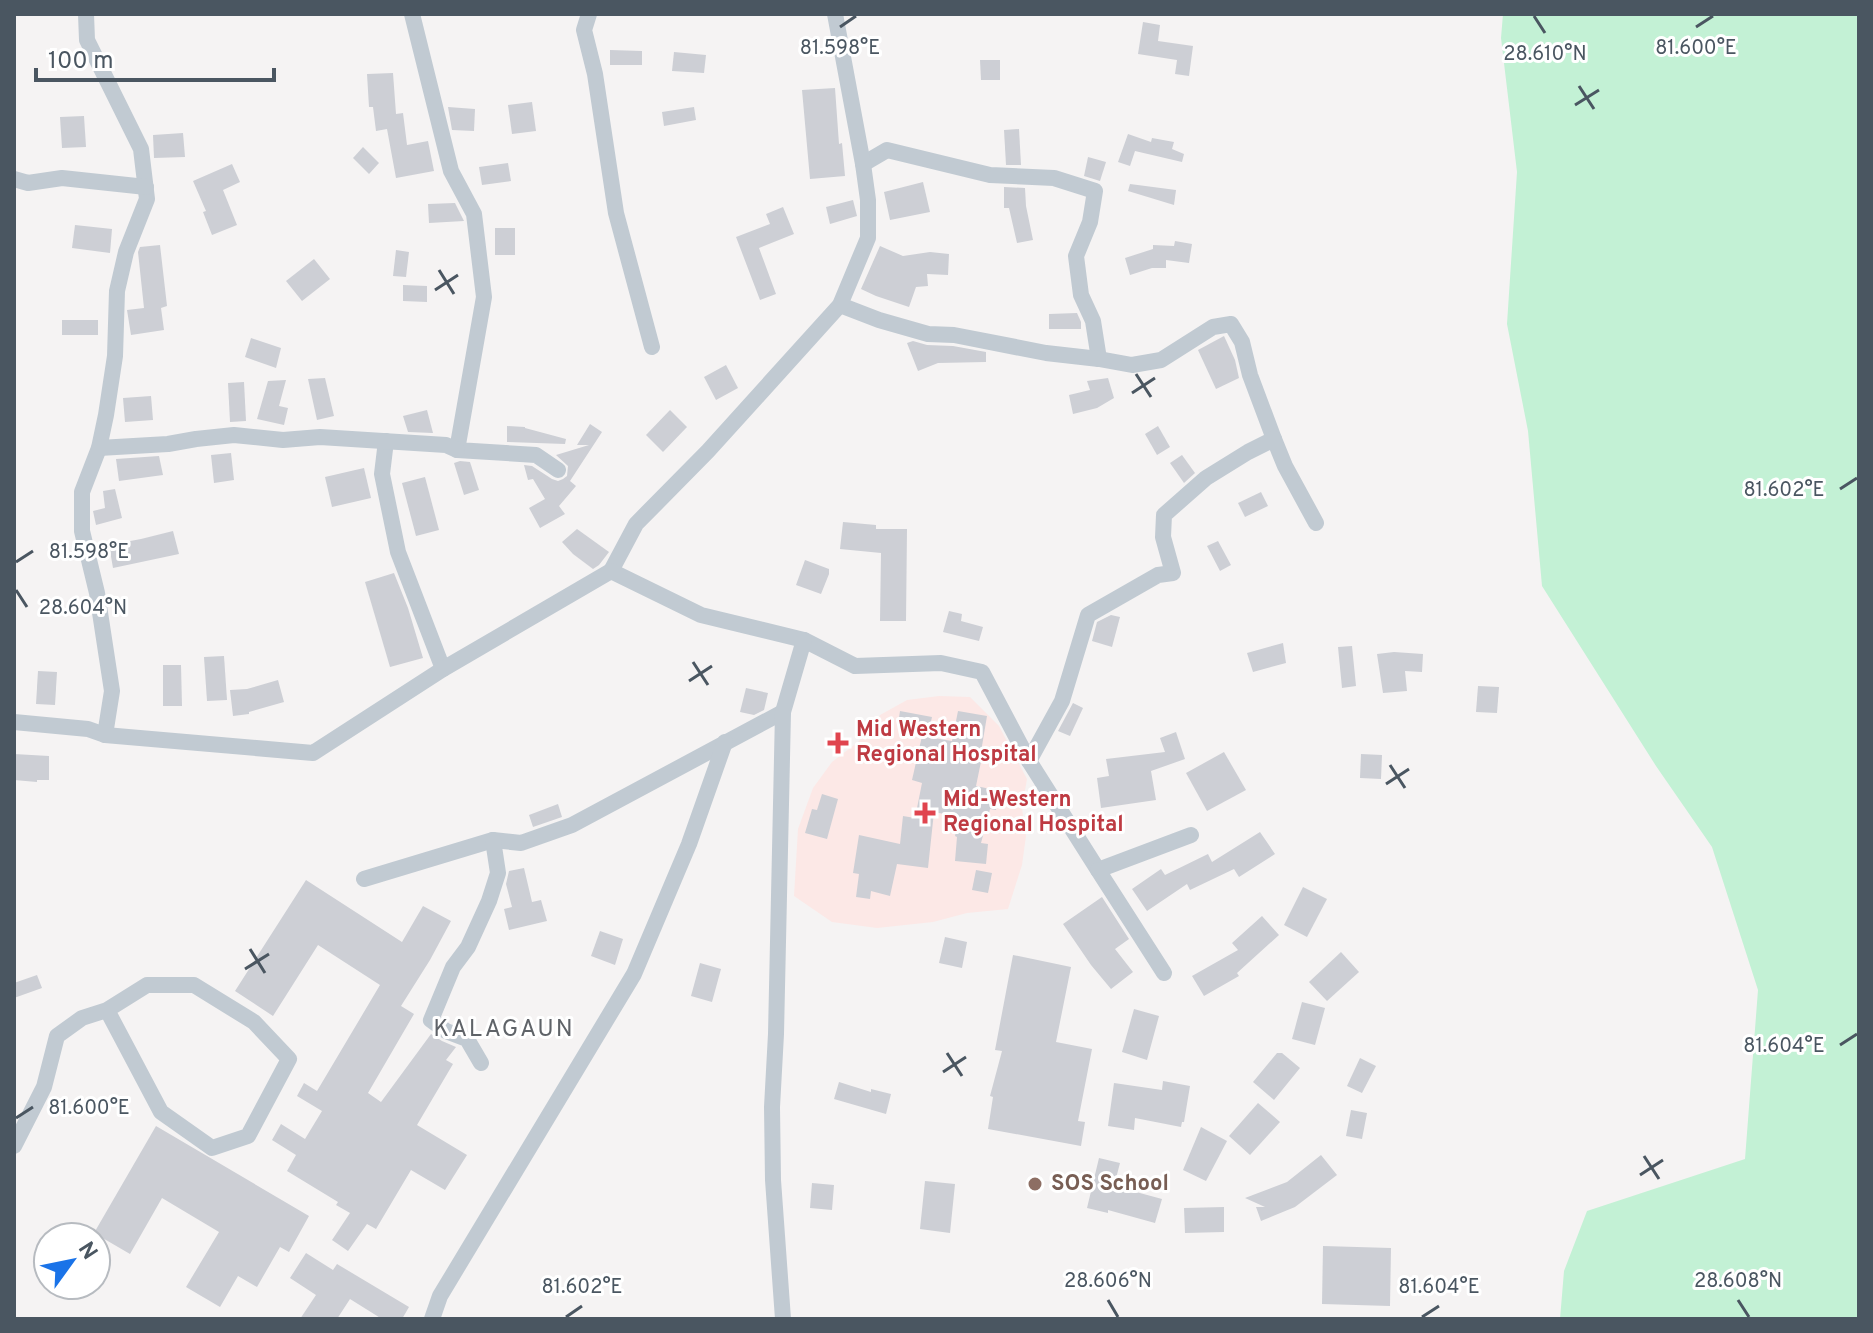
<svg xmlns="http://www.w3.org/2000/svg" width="1873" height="1333" font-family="Overpass,sans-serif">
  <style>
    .medical { fill: #fce8e6; fill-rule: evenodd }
    .green { fill: #c3f1d5 }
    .building { fill: #cdcfd5 }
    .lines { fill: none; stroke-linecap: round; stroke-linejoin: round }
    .minor { stroke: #c1cad2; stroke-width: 16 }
    .ticks { fill: none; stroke: #4a5661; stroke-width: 3 }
    .health-dot { fill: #e0444e; stroke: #fff; stroke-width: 3 }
    .education-dot { fill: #8d6e63; stroke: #fff; stroke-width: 3 }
    .labels { text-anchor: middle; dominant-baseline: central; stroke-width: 6; stroke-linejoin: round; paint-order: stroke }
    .health-label { font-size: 22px; font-weight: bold; fill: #be3a42; stroke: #fff; text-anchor: start }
    .education-label { font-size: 22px; font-weight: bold; fill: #785e54; stroke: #fff; text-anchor: start }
    .neighbourhood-label { font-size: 24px; letter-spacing: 2px; fill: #5f6368; stroke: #fff }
    .ticks-label { font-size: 20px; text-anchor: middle; fill: #4a5661; stroke: #fff; stroke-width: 6; stroke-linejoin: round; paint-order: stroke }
  </style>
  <rect width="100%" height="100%" fill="#f5f3f3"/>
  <!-- medical -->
  <path class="medical" d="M939,696L970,697L999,726L1027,779L1022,808L1026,836L1022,865L1008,909L967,913L933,922L877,928L832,922L794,896L798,829L813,788L832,762L858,742L880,715L907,700ZM922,737L942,739L962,745L952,789L913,780Z"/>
  <!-- green -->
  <polygon class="green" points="1503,14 1859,14 1859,1319 1560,1319 1564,1271 1587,1211 1745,1159 1758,990 1712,847 1656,766 1542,586 1528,431 1507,324 1517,172 1501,38"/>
  <!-- building -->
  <g class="building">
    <polygon points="1143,22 1160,25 1158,41 1193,46 1189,76 1175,74 1177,60 1138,54"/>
    <polygon points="610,50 642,51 642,65 610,65"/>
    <polygon points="674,52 706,55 704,73 672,71"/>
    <polygon points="980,60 1000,60 1000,80 981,80"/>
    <polygon points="393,73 396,114 403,113 407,145 428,141 434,171 396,178 387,129 376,131 373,107 369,107 367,74"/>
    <polygon points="835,88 839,144 842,143 845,176 810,179 802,90"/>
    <polygon points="532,102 536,131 512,134 508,105"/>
    <polygon points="448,107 475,109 474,131 452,130"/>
    <polygon points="694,107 696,120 664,126 662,112"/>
    <polygon points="84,116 86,147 62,148 60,117"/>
    <polygon points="1019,129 1021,165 1006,165 1004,130"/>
    <polygon points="183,133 185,157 154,158 153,135"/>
    <polygon points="1128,134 1151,142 1152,138 1174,142 1172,149 1184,154 1182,162 1135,151 1130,166 1118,162"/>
    <polygon points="363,147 379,163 369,174 353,158"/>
    <polygon points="1088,157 1106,162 1100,181 1084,176"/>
    <polygon points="508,163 511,181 482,185 479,167"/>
    <polygon points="232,164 240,182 223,190 237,225 212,235 203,212 206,211 193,181"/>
    <polygon points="923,182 930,212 890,220 884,192"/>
    <polygon points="1130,184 1176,190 1174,205 1128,191"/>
    <polygon points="1004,187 1025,188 1026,206 1033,240 1017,243 1009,208 1004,208"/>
    <polygon points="853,200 857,216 830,224 826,207"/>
    <polygon points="455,203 464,221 429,223 428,204"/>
    <polygon points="783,207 794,234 759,248 776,294 760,300 736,237 770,224 766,214"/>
    <polygon points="75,225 112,229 110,253 72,248"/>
    <rect x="495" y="228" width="20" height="27"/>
    <polygon points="1175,241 1192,244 1189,263 1166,260 1166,268 1152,268 1130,275 1125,258 1153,249 1153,245 1174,246"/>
    <polygon points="160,245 167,306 161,308 164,330 131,335 127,310 144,308 138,252 140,247"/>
    <polygon points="880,246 903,256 930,252 949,254 948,275 927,274 928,286 916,287 909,307 876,296 861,289"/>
    <polygon points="396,250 409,252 406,277 393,276"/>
    <polygon points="314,259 330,279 302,301 286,281"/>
    <polygon points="403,285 427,286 427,302 403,301"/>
    <polygon points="1077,313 1081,322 1081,329 1049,329 1049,314"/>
    <rect x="62" y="320" width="36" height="15"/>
    <polygon points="1224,336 1235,360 1239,378 1216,389 1198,350"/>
    <polygon points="251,338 281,348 276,368 245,357"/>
    <polygon points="913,341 927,345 953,346 986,352 986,362 938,363 918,371 907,343"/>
    <polygon points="726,365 738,388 716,400 704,377"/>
    <polygon points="325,378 334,416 317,420 308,379"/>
    <polygon points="1108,378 1114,398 1097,408 1073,414 1069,395 1090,390 1087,381"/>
    <polygon points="286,380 279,406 288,408 284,425 257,419 268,381"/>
    <polygon points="244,382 246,421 230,422 228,383"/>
    <polygon points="151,396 153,420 125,422 123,398"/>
    <polygon points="427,410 433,433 408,432 403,416"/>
    <polygon points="670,410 687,427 663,452 646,435"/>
    <polygon points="590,424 602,432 570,481 576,486 559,506 565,514 540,528 529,508 545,499 533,479 528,480 524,465 532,466 552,479 558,481 563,479 567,476 568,466 556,455 589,445 577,445"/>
    <polygon points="507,426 525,427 525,428 566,439 565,444 507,442"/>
    <polygon points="1158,426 1170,447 1157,455 1145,434"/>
    <polygon points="231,453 234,480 214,483 211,455"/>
    <polygon points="1182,455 1195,473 1184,483 1170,463"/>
    <polygon points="159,456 163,475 119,481 116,459"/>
    <polygon points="460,461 470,462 479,490 464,495 454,463"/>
    <polygon points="364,468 371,498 332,507 325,477"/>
    <polygon points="425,477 439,530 416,536 402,483"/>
    <polygon points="115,489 122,518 96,525 93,511 105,508 103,491"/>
    <polygon points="1261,492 1268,506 1245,517 1238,503"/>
    <polygon points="843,522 876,525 876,529 907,529 906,621 880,621 881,553 840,549"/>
    <polygon points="577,529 609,552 599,565 593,569 573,554 562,542"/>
    <polygon points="173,531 179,554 113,568 109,545 141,539"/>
    <polygon points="1218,541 1231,565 1220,571 1207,546"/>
    <polygon points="805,560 829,569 829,574 821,594 796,585"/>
    <polygon points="394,573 408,608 423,658 390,667 365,582"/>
    <polygon points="949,611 962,614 961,621 983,627 979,641 943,632"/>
    <polygon points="1111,615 1120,617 1112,647 1092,641 1097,622"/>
    <polygon points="1283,643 1286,663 1253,672 1247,653"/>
    <polygon points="1352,646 1356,686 1342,688 1338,647"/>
    <polygon points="1394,652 1423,654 1422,672 1405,671 1407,691 1383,693 1377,654"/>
    <polygon points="224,656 227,700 207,701 204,657"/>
    <polygon points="163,665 181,665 182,706 163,706"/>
    <polygon points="38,671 57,672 55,705 36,704"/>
    <polygon points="278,680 284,702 249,712 249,714 233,716 230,690 247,689"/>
    <polygon points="1478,686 1499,687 1497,713 1476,712"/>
    <polygon points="746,688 768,693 764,710 754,715 740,712"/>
    <polygon points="1073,703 1083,708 1070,736 1058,731"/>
    <polygon points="900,711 932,717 929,730 898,724"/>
    <polygon points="958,711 987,716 981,752 983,752 976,786 1000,791 996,810 990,809 981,843 988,844 986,864 955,861 957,837 955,836 959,817 934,812 928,868 897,864 890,896 871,891 870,899 856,897 859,874 853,873 859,835 900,844 903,816 915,818 922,783 912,780 922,736 952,741"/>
    <polygon points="1176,732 1185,759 1151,771 1156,800 1101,808 1097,778 1109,776 1106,759 1165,752 1160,738"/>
    <polygon points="1224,752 1246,790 1207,811 1186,773"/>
    <polygon points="14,754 49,756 49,780 37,780 37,782 14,780"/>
    <polygon points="1361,754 1382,755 1381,779 1360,778"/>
    <polygon points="822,794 838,799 827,839 805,833 812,809 817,810"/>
    <polygon points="558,804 562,817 533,827 529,815"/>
    <polygon points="1260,832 1275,854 1239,877 1234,869 1190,890 1187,884 1147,911 1132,889 1161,869 1165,875 1208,854 1212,862"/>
    <polygon points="524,868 532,902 541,900 547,921 509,930 504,909 512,907 506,884 509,871"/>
    <polygon points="976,870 992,873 988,893 972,890"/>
    <polygon points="306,880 402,942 423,906 451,921 430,960 401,1006 414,1014 368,1093 381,1102 431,1034 442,1041 456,1047 446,1060 453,1064 417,1125 467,1155 445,1190 411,1170 376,1229 367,1224 348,1251 332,1240 350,1213 336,1205 338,1202 287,1171 296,1155 272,1140 281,1124 305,1139 322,1111 297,1096 304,1083 317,1091 380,985 318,945 273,1016 235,991"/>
    <polygon points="1303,887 1327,899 1307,937 1284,925"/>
    <polygon points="1102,897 1129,939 1115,949 1133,972 1111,989 1091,965 1063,924"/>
    <polygon points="1262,916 1279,935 1237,973 1239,976 1204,996 1192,976 1238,950 1232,943"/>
    <polygon points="600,931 623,939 615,965 591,956"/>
    <polygon points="945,937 967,942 962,968 939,963"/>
    <polygon points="1341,952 1359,972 1327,1001 1309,982"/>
    <polygon points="1013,955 1071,967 1056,1042 1092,1049 1078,1121 1085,1122 1081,1146 988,1129 993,1097 990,1096 1002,1051 995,1050"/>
    <polygon points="700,963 721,969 712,1002 691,996"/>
    <polygon points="37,975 42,988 14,998 14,983"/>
    <polygon points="1302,1002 1325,1008 1315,1045 1292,1039"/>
    <polygon points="1134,1009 1159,1016 1147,1060 1122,1052"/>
    <polygon points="1277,1053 1282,1053 1300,1068 1274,1100 1253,1082"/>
    <polygon points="1360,1058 1376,1066 1362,1093 1347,1086"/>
    <polygon points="1163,1081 1190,1086 1184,1122 1182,1122 1181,1127 1135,1118 1134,1130 1108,1126 1114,1083 1162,1090"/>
    <polygon points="839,1082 871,1092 871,1089 891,1094 886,1114 834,1099"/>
    <polygon points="1258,1103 1280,1122 1250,1155 1229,1136"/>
    <polygon points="1351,1110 1367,1113 1362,1139 1346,1136"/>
    <polygon points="156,1126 309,1216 289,1252 280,1247 257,1287 238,1276 220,1307 186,1287 219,1232 162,1198 130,1254 94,1233"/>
    <polygon points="1201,1127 1227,1141 1206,1181 1183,1170"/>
    <polygon points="1321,1155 1337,1175 1295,1207 1261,1221 1256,1207 1265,1207 1245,1198 1287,1182"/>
    <polygon points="1099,1158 1120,1163 1114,1186 1162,1199 1155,1223 1108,1210 1108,1213 1087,1208"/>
    <polygon points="925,1181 955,1184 950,1233 920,1229"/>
    <polygon points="812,1183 834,1185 832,1210 810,1208"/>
    <polygon points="1224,1207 1224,1232 1185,1233 1184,1208"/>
    <polygon points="1323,1246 1391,1248 1390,1306 1322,1304"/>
    <polygon points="306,1253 333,1270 337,1264 409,1307 402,1319 382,1319 350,1299 337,1319 300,1319 316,1295 290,1278"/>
  </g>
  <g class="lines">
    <!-- minor -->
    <g class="minor">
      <polyline points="86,14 87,40 141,149 147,199 126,252 117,291 115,356 106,415 99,448 82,492 82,531 97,593 112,691 105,735"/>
      <polyline points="412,14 451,171 474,214 484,297 457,450 536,455 558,470"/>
      <polyline points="589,14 584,30 595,74 616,213 652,347"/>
      <polyline points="863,164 887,150 990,175 1054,178 1095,191 1090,222 1076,256 1081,295 1093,321 1099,359"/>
      <polyline points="14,179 28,183 62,178 146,187"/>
      <polyline points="840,305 879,320 928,334 954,335 1046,353 1099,359 1132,365 1161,360 1213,327 1231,324 1242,342 1250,375 1274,439"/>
      <polyline points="386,441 382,474 398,552 443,669"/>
      <polyline points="99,448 168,444 196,439 234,435 283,440 320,437 446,445 457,450"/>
      <polyline points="611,571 636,524 708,451 840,305 868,238 868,200 863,164 835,14"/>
      <polyline points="14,722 88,729 105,735 313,753 443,669 611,571 701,615 804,640 855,666 941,663 982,672 1029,761 1098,870 1191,835"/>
      <polyline points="1029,761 1062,701 1088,615 1158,575 1173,573 1163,537 1164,515 1206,478 1248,452 1274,439 1285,466 1316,523"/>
      <polyline points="1098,870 1164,973"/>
      <polyline points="364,879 493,840 521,843 572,825 783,712"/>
      <polyline points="481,1063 467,1039 446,1031 431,1020 453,967 468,947 489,901 498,873 493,840"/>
      <polyline points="14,1146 44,1087 57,1036 82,1018 107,1010 147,985 194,985 254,1022 289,1059 248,1136 212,1148 161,1112 107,1010"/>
      <polyline points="432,1319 440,1296 634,974 689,844 725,742"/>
      <polyline points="783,1319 773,1180 772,1107 776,1034 783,712 804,640"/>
    </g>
  </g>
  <!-- ticks -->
  <path class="ticks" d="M1534,16L1545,33M840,27L856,16M1696,27L1713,16M1579,86L1594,109M1575,105L1599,90M439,270L454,294M435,290L458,275M1136,374L1151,397M1132,393L1155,378M1840,489L1857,478M16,562L33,551M16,590L27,607M693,662L708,685M689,681L712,666M1390,765L1405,788M1386,784L1409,769M250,949L265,973M245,969L269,954M1840,1045L1857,1034M947,1053L962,1076M943,1072L966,1057M16,1118L33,1107M1644,1156L1659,1179M1640,1175L1663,1160M1108,1300L1118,1317M1738,1300L1749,1317M566,1317L582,1306M1422,1317L1439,1306"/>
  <!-- markers -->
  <g class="health-dot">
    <path d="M834 731h8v8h8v8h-8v8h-8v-8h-8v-8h8z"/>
    <path d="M921 801h8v8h8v8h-8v8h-8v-8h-8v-8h8z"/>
  </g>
  <circle class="education-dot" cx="1035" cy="1184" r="8"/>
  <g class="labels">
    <!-- health labels -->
    <g class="health-label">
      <text x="856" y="730">Mid Western<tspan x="856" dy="25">Regional Hospital</tspan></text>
      <text x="943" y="800">Mid-Western<tspan x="943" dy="25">Regional Hospital</tspan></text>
    </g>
    <!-- education labels -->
    <g class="education-label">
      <text x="1051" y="1184">SOS School</text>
    </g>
    <!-- neighbourhood labels -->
    <g class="neighbourhood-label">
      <text x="504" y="1030">KALAGAUN</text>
    </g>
  </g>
  <g class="ticks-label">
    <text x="840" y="54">81.598°E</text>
    <text x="1696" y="54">81.600°E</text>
    <text x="1545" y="60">28.610°N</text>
    <text x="1784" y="496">81.602°E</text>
    <text x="89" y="558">81.598°E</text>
    <text x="83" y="614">28.604°N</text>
    <text x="1784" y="1052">81.604°E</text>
    <text x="89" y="1114">81.600°E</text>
    <text x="1108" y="1287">28.606°N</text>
    <text x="1738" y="1287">28.608°N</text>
    <text x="582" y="1293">81.602°E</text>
    <text x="1439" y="1293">81.604°E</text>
  </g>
  <!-- border -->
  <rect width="1873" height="1333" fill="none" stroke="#4a5661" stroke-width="32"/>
  <!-- north arrow -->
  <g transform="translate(72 1261) rotate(57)"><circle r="38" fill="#ffffff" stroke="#b7bbc0" stroke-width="2"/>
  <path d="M0-6L14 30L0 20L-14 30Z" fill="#1a73e8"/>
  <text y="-12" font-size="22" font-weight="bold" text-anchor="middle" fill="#4a5661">N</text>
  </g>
  <!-- scale -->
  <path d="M36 68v12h238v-12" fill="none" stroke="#4a5661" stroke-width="4"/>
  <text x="48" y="68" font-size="24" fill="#4a5661" stroke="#ffffff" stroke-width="6" paint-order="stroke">100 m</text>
</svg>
